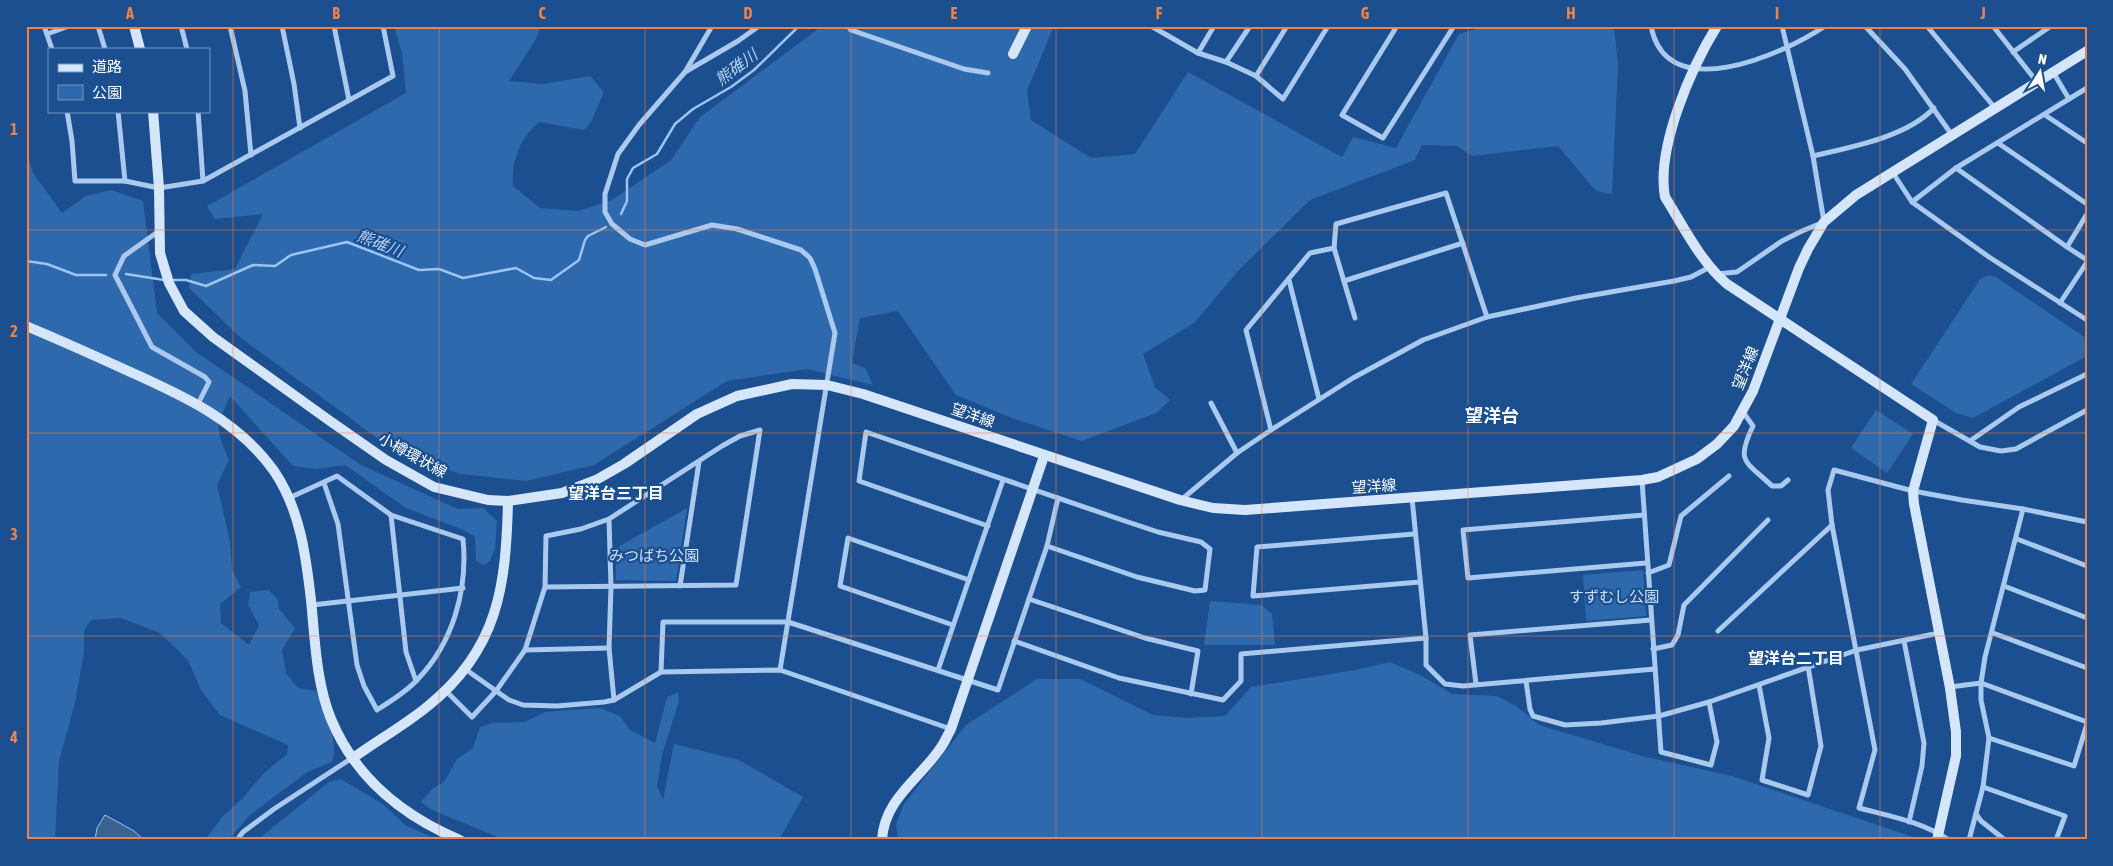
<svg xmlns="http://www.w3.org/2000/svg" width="2113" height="866" font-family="'Asap Condensed','Noto Sans JP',sans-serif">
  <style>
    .green { fill: #2e69ad }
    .water { fill: #3c6290; stroke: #9cc4f0 }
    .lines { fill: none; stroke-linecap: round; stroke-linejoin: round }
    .stream { stroke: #9cc4f0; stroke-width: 2.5 }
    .street { stroke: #a9c9ee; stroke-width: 5 }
    .secondary { stroke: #d6e6fa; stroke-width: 10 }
    .grid { fill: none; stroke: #ee8249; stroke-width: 1; stroke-opacity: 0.55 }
    .labels { text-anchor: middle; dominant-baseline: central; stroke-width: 4.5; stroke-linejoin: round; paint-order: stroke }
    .street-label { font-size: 15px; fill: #fff; stroke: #1b4f8f }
    .park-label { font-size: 15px; fill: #cfe3fa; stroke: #1b4f8f }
    .water-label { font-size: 16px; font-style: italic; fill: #b5d3f5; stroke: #1b4f8f }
    .neighbourhood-label { font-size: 16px; font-weight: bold; fill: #fff; stroke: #1b4f8f }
    .quarter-label { font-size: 18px; font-weight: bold; fill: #fff; stroke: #1b4f8f }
    .neatline { fill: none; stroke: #ee8249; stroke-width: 2 }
    .grid-label { font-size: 16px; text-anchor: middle; font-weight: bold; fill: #ee8249 }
  </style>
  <rect width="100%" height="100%" fill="#1b4f8f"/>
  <!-- green -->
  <g class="green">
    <path d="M394,26H541L536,39L509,81L543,84L590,76L604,92L591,122L584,130L539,122C521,137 511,161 513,186L540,208L578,211L612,200L671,160L700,117L822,26H1054L1027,91L1031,120L1091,158L1135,154L1188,72L1342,157L1353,137L1396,148L1459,34L1486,26H1614L1618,65L1612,194L1596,191L1558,146L1472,156L1457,146L1422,145L1415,160L1310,200L1238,271L1194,323L1143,354L1155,387L1170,400L1156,413L1082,441L1012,418L956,395L898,311L860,318L852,363L865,368L873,385L807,369L727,381L594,465L526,481L460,474L392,449L241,338L189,288L191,274L235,269L263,214L215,219L207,206L406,93L402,53Z"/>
    <path d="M26,150L33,173L62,213L86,196L111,190L143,201L157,313L196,352L361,465L458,509L483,508L497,521L495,548L490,561L484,565L476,561L475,537L466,531L406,508L345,465L315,469L293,466L230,396C215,430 215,426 229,460L217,485L230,541L232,570L241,587L220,604L221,623L249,645L259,625L248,605L250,592L269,590L278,600L279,609L295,628L282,650L286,673L298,688L317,691C322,715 340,737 332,762L307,772L250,815L228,840H205L223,816L242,799L263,774L287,754L288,745L220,715L201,690L188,660L160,633L121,618L91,620L84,631V652L75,703L59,761L55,840H26Z"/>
    <polygon points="1989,275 1996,277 2087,339 2087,356 1973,418 1956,413 1911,384 1981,278"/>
    <polygon points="1876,410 1913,434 1887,473 1851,448"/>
    <polygon points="687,508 676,581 616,580 616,548"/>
    <polygon points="1643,570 1646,616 1586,621 1583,575"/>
    <polygon points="1210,601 1261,605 1272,614 1275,645 1204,645"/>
    <polygon points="1390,662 1422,676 1452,694 1497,696 1516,706 1539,725 1646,757 1732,776 1922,840 898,840 896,824 904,804 966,725 1037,679 1080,679 1153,715 1187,718 1225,716 1251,687 1355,670"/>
    <polygon points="678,692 679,701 662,755 657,786 663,800 674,744 739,760 803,797 779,840 657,840 657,835 656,840 505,840 432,810 421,802 432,789 444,782 457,759 473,748 480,727 493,723 525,722 545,712 600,708 620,716 630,730 655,743 667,697"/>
    <polygon points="341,779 384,805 405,825 438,840 257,840 329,782"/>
  </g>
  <!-- water -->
  <polygon class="water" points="105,815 134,831 144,840 95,840 97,828"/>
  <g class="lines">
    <!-- stream -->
    <g class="stream">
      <polyline points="621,214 627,201 627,179 633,168 657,154 675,124 693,109 731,87 754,70 799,26"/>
      <polyline points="26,261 47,264 76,275 106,275"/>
      <polyline points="126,274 164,280"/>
      <polyline points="170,280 186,280 206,286 253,265 275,266 291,255 347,242 419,270 439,269 463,278 516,268 534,278 551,280 579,260 585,240 588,236 606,227"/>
    </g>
    <!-- street -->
    <g class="street">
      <polyline points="44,26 52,49"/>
      <polyline points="98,26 105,49"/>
      <polyline points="181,26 187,49"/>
      <polyline points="230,26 245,91 251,155"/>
      <polyline points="282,26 294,84 300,128"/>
      <polyline points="334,26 349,100"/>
      <polyline points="712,26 685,72 639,125 618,154 605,194 605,212 612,224 630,239 645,245 712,225 737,229 801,250 810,258 815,269 835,333 780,670"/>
      <polyline points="848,26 851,30 964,69 988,73"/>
      <polyline points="1151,26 1198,53 1226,62 1256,76 1283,99 1328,26"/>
      <polyline points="1397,26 1342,115 1383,138 1454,26"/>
      <path d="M1651,26C1666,107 1784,54 1825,26"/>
      <polyline points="1865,26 1905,69 1952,135"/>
      <polyline points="1927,26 1995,108"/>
      <polyline points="1993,26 2037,82"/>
      <polyline points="47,34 69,26"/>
      <polyline points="2013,52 2051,26"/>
      <polyline points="1198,53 1214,26"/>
      <polyline points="1226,62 1250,26"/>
      <polyline points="685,72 738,41 759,26"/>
      <polyline points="2053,72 2069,99"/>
      <polyline points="1256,76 1287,26"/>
      <polyline points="67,111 72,141 75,181 125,181 159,188 203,181 393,76 383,26"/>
      <polyline points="118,111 125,181"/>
      <polyline points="198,111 203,181"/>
      <polyline points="2045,115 2087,143"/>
      <polyline points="1998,143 2087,204"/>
      <path d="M1813,156C1851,147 1907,137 1934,108"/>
      <polyline points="1956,168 2067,247 2087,214"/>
      <polyline points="1893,173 1912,202 1989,257 2087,320"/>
      <polyline points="1912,202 1956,168 2087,88"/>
      <polyline points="159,231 124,256 115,275 152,347 205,377 209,382 198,404"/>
      <polyline points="2067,247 2087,260"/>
      <polyline points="1717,274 1737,272 1782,241 1802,231 1824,222 1813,156 1782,26"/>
      <polyline points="1289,280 1319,399"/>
      <polyline points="1344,281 1463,243"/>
      <polyline points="2060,303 2087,262"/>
      <polyline points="1355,318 1334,248 1336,224 1446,193 1487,317"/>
      <polyline points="1211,403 1237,453"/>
      <path d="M1743,412L1753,426C1735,463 1746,461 1772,486H1781L1788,480"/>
      <polyline points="1933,420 1980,447 2001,451 2016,449 2087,410"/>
      <polyline points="1271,430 1246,330 1310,253 1334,248"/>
      <polyline points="1970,441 2019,407 2087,374"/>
      <polyline points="1642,480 1661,752 1711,765 1717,742 1709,702"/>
      <path d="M289,498L337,476L391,515L463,539C468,590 453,643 417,680C406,692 391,701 377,710L364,686L357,665L338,524L324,483"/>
      <polyline points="1412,498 1426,638 1426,665 1445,684 1463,686 1655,669"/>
      <polyline points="1181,500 1237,453 1271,430 1353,378 1423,340 1487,317 1576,298 1674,281 1691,277 1710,267"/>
      <polyline points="391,515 406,652 416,681"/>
      <polyline points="1644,515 1463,530 1468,578 1646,563"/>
      <polyline points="609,519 611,587 609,648 614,700"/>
      <polyline points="988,526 859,481 866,432 1122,520 1158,532 1201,542 1210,549 1205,590 1195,591 1137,577 1047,546"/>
      <polyline points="1414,534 1257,547 1253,596 1420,582"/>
      <polyline points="2017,539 2087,566"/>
      <polyline points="1648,573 1669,565 1681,516 1729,476"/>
      <polyline points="680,586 699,462"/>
      <polyline points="2004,586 2087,618"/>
      <polyline points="1029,599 1145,638 1198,651 1191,694"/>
      <polyline points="312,605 463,588"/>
      <polyline points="953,625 840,586 848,538 969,580"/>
      <polyline points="1718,631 1832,525"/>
      <polyline points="1993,633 2087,668"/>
      <polyline points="1014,641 1119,678 1223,700 1241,681 1241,654 1426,638"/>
      <polyline points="1904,641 1924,743 1922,766 1909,822"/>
      <polyline points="1653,649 1672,645 1678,635 1684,605 1768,520"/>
      <polyline points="525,650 609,648"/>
      <polyline points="465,669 509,700 523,705 557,706 604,702 614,700 661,672 780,670 951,729"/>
      <polyline points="938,670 1003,480"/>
      <polyline points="661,672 663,622 788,622 998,690 1047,546 1058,498"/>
      <polyline points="1526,681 1530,709 1533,716 1565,725 1601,723 1659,716 1709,702 1857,650 1939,633"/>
      <polyline points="1476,684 1470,635 1651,620"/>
      <polyline points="1759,685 1769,738 1762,780 1808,795 1821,746 1808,666"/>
      <polyline points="1950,687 1981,683 2087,722"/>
      <polyline points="446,691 472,717 496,691 525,650 545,587 546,536 581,529 609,519 722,446 740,436 760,430 736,585 545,587"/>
      <polyline points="1989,738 2074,766 2087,724"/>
      <polyline points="1983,787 2065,816 2056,840"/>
      <polyline points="1976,814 1981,821 2005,840"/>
      <polyline points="237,840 243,832 274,809 352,758"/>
      <path d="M1949,840C1923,822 1889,816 1859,808L1875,750L1832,525L1828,490L1834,470L1913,491L1962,500L2023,509L2087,522"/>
      <polyline points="1969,840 1983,787 1989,738 1981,700 1981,683 1985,657 2023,509"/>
    </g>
    <!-- secondary -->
    <g class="secondary">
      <polyline points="134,26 140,49"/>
      <path d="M1717,26C1691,68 1656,148 1665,197C1684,227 1700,261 1727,284L1933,420L1913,491L1914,504L1950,688L1956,732V756L1937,840"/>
      <polyline points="1013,54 1027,26"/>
      <polyline points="153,111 159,188 160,253 169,283 184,311 213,337 330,421 386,460 434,487 488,500 508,501 562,493 596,480 624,464 697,414 737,396 792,384 827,385 863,394 1180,500 1213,508 1245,510 1642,480 1658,477 1697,459 1717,444 1734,426 1753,391 1799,268 1808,249 1824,222 1856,195 2087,51"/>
      <path d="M26,326C60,340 93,355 126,370C182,395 238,420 274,471C300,509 306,556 311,600C315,639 316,682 331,719C355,777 403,816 460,840"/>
      <path d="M353,758C378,740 405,725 428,706C499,649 506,585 508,501"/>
      <path d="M882,840C884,800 918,780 939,750C944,744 947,736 951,729L1044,456"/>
    </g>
  </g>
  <!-- grid -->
  <path class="grid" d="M233,26V840M439,26V840M645,26V840M851,26V840M1056,26V840M1262,26V840M1468,26V840M1674,26V840M1880,26V840M26,230H2087M26,433H2087M26,636H2087"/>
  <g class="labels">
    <!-- street labels -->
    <g class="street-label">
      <text transform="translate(1745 368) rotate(-68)">望洋線</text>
      <text transform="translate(973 415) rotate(19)">望洋線</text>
      <text transform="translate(413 455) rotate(29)">小樽環状線</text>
      <text transform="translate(1374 486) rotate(-4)">望洋線</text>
    </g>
    <!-- park labels -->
    <g class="park-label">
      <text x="654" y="555">みつばち公園</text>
      <text x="1614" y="596">すずむし公園</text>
    </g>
    <!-- water labels -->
    <g class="water-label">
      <text transform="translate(736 67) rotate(-37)">熊碓川</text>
      <text transform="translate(380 243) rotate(21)">熊碓川</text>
    </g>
    <!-- neighbourhood labels -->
    <g class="neighbourhood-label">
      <text x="616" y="493">望洋台三丁目</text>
      <text x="1796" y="658">望洋台二丁目</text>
    </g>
    <!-- quarter labels -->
    <g class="quarter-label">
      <text x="1492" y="415">望洋台</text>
    </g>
  </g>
  <!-- border -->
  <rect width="2113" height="866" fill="none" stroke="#1b4f8f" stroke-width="55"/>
  <!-- legend -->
  <rect x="48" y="48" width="162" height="65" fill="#1b4f8f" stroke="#7695bc"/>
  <rect x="58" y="64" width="25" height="8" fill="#d6e6fa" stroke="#7695bc"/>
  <text x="92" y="72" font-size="15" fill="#ffffff">道路</text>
  <rect x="58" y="85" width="25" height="15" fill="#2e69ad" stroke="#7695bc"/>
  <text x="92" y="98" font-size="15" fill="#ffffff">公園</text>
  <!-- north arrow -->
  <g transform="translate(2040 72) rotate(11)" stroke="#1b4f8f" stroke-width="4" paint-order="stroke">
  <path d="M0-4L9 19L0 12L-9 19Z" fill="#ffffff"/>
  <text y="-8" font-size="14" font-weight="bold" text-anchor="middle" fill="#ffffff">N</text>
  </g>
  <rect x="28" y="28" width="2058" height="810" class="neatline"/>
  <g class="grid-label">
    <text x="130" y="19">A</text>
    <text x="336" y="19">B</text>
    <text x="542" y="19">C</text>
    <text x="748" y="19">D</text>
    <text x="954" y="19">E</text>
    <text x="1159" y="19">F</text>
    <text x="1365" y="19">G</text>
    <text x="1571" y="19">H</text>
    <text x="1777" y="19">I</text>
    <text x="1983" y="19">J</text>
    <text x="14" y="135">1</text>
    <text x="14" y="337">2</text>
    <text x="14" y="540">3</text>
    <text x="14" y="743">4</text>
  </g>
</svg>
